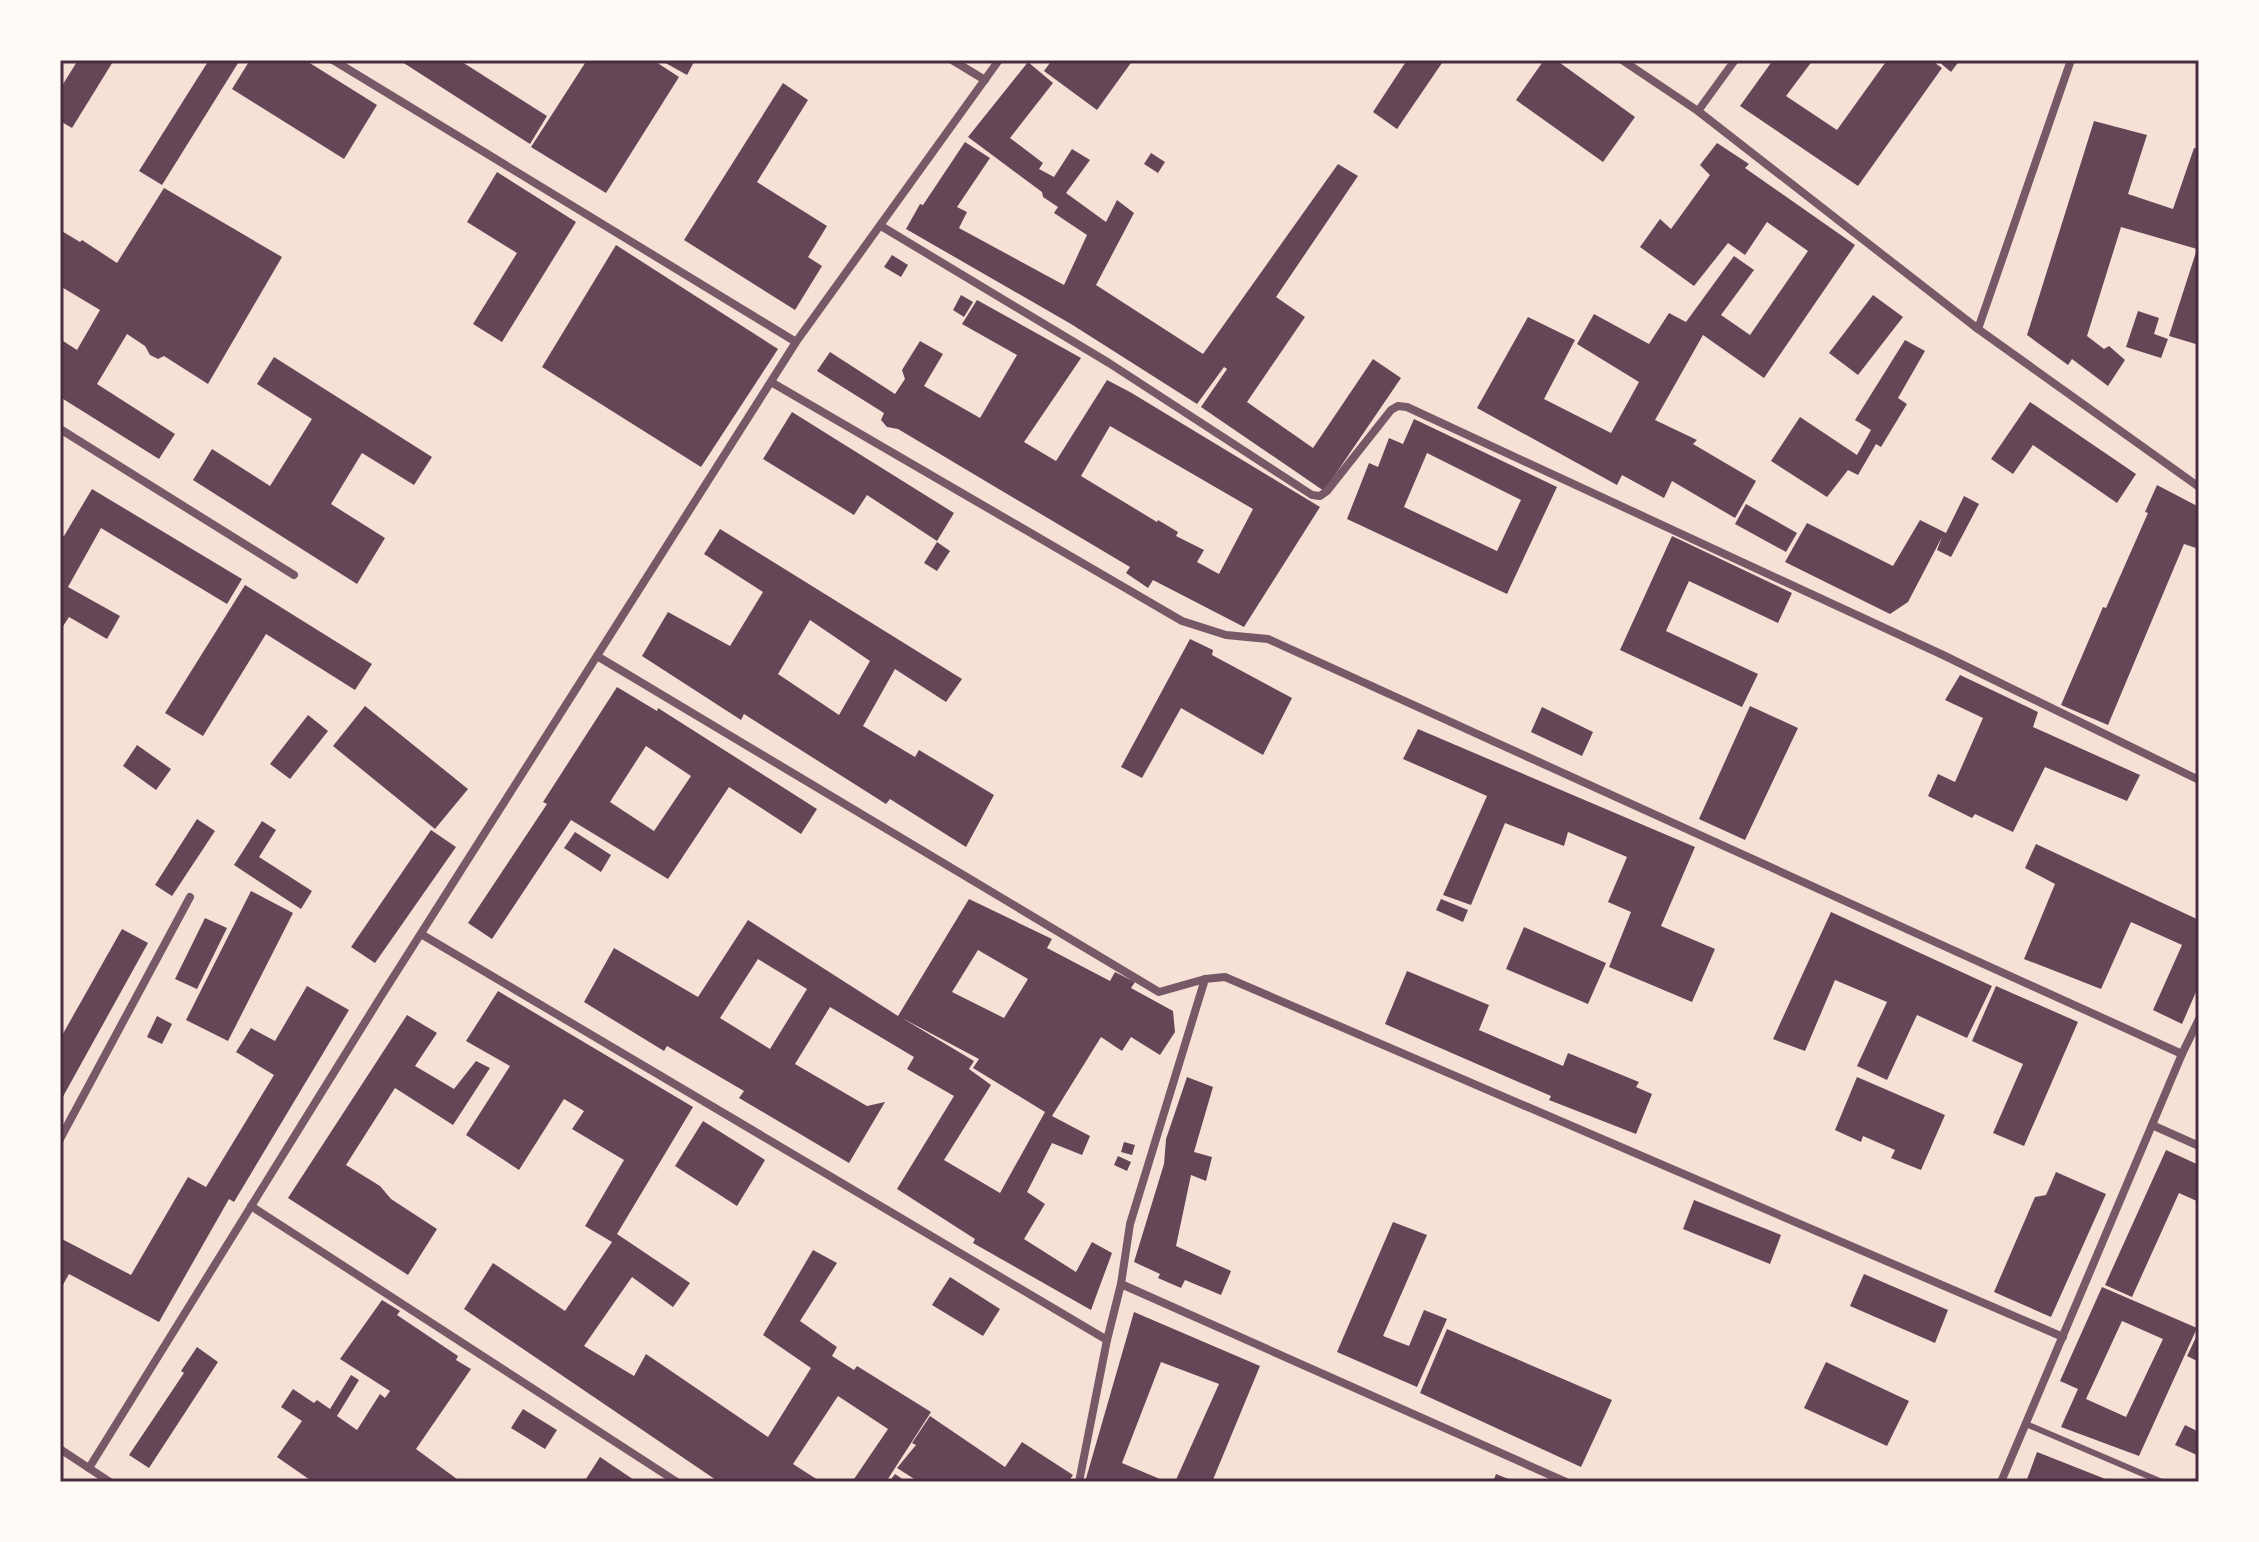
<svg xmlns="http://www.w3.org/2000/svg" width="2259" height="1542" font-family="Roboto,sans-serif">
  <style>
    .building { fill: #644757; fill-rule: evenodd }
    .lines { fill: none; stroke-linecap: round; stroke-linejoin: round }
    .service { stroke: #755966; stroke-width: 6 }
    .minor { stroke: #755966; stroke-width: 8 }
    .neatline { fill: none; stroke: #4a2c40; stroke-width: 3 }
  </style>
  <rect width="100%" height="100%" fill="#f7e1d7"/>
  <!-- building -->
  <g class="building">
    <polygon points="78,60 114,60 72,128 60,121 60,89"/>
    <polygon points="209,60 240,60 162,185 139,171"/>
    <polygon points="250,60 305,60 377,105 344,159 232,89"/>
    <polygon points="399,60 459,60 547,116 530,144"/>
    <polygon points="587,60 653,60 679,77 606,193 531,147"/>
    <polygon points="660,60 695,60 687,75"/>
    <polygon points="1052,60 1133,60 1097,110 1044,71"/>
    <polygon points="1407,60 1444,60 1397,129 1373,112"/>
    <polygon points="1544,60 1556,60 1635,117 1603,162 1516,100"/>
    <polygon points="1773,60 1813,60 1786,96 1837,130 1885,63 1880,60 1931,60 1942,68 1858,186 1740,106"/>
    <polygon points="1941,60 1960,60 1951,72 1939,62"/>
    <polygon points="1028,62 1053,83 1010,138 1043,163 1039,169 1054,177 1072,149 1090,160 1066,193 1106,222 1117,200 1134,213 1096,285 1203,354 1338,164 1358,176 1276,297 1305,317 1247,402 1313,448 1373,359 1401,378 1324,491 1201,407 1227,369 1224,367 1197,404 1071,324 906,229 920,204 923,205 965,142 990,158 957,207 967,212 959,228 1064,285 1087,235 1054,213 1058,207 1043,197 1042,192 968,137"/>
    <polygon points="783,83 808,100 757,182 827,226 808,257 822,266 795,310 684,240"/>
    <polygon points="2094,121 2147,135 2128,194 2173,209 2194,148 2199,149 2199,242 2197,249 2121,227 2087,336 2104,349 2109,346 2125,360 2108,386 2072,359 2068,365 2027,335"/>
    <polygon points="1717,143 1749,164 1745,168 1855,245 1764,378 1703,335 1655,420 1697,440 1693,444 1756,481 1735,518 1672,481 1664,498 1622,475 1617,485 1477,408 1528,317 1575,340 1544,399 1611,433 1639,382 1577,344 1594,314 1649,344 1669,313 1686,322 1734,256 1754,270 1721,315 1750,335 1808,251 1767,222 1745,255 1728,243 1694,286 1640,247 1660,219 1671,229 1710,175 1700,165"/>
    <polygon points="1151,153 1165,162 1158,173 1144,164"/>
    <polygon points="497,172 576,222 502,342 473,324 517,253 467,222"/>
    <polygon points="164,188 282,257 208,384 164,356 158,359 150,355 145,346 127,334 97,384 175,434 159,459 60,397 60,339 77,350 100,310 60,286 60,230 80,242 82,240 117,263"/>
    <polygon points="616,245 778,349 701,467 542,367"/>
    <polygon points="2197,249 2199,249 2199,345 2169,336"/>
    <polygon points="892,255 908,265 901,277 884,267"/>
    <polygon points="961,295 973,302 964,317 953,310"/>
    <polygon points="1873,295 1903,317 1858,375 1829,353"/>
    <path d="M977,300L1081,358L1024,442L1056,461L1107,380L1130,392L1320,507L1244,627L1153,580L1148,588L1126,573L1130,567L898,429L887,427L881,420L884,413L817,371L830,352L895,394L905,379L902,370L920,341L943,354L924,386L980,418L1017,355L962,324ZM1110,426L1253,509L1219,574L1197,562L1204,550L1176,536L1178,532L1158,520L1157,522L1081,476Z"/>
    <polygon points="2138,311 2159,318 2154,334 2168,339 2161,358 2126,347"/>
    <polygon points="1905,340 1925,351 1898,398 1907,404 1881,447 1876,444 1858,475 1848,470 1827,497 1771,461 1800,417 1857,455 1871,430 1855,420"/>
    <polygon points="274,357 432,457 414,485 362,453 331,504 385,538 357,584 193,480 212,449 270,486 312,419 257,384"/>
    <polygon points="2030,402 2136,474 2117,503 2033,445 2013,474 1991,459"/>
    <polygon points="792,412 954,513 937,541 867,495 854,515 763,459"/>
    <path d="M1414,419L1557,487L1507,594L1347,519L1369,463L1378,467L1389,438L1403,444ZM1427,453L1521,500L1497,551L1404,507Z"/>
    <polygon points="2157,485 2199,507 2199,549 2184,544 2108,725 2061,705 2103,607 2106,608 2148,513 2145,512"/>
    <polygon points="92,489 242,579 227,604 101,528 68,587 120,616 107,639 69,617 60,631 60,534 64,536"/>
    <polygon points="1964,496 1979,504 1951,557 1937,550 1942,537 1908,602 1890,614 1785,562 1807,523 1893,566 1920,520 1946,533"/>
    <polygon points="1746,504 1797,533 1786,552 1735,524"/>
    <path d="M720,529L962,679L946,702L895,669L863,726L915,757L919,750L994,795L966,847L890,799L886,804L744,714L741,720L642,656L668,612L730,646L763,592L704,554ZM810,620L870,661L839,715L778,674Z"/>
    <polygon points="1672,536 1792,593 1778,623 1689,581 1666,631 1758,674 1742,707 1620,650"/>
    <polygon points="937,542 950,551 937,571 924,563"/>
    <polygon points="245,585 372,664 355,690 266,634 203,736 165,713"/>
    <polygon points="1190,639 1213,650 1212,655 1292,698 1263,755 1181,708 1142,778 1121,767"/>
    <polygon points="1960,675 2038,712 2033,727 2140,775 2127,801 2045,767 2013,832 1975,814 1972,818 1928,796 1938,774 1955,782 1983,718 1945,700"/>
    <path d="M617,687L657,711L658,708L817,809L801,834L729,787L668,879L571,820L492,939L468,923L547,804L543,802ZM646,746L691,776L654,831L610,802Z"/>
    <polygon points="365,706 468,789 435,829 333,746"/>
    <polygon points="1750,706 1798,728 1745,840 1699,819"/>
    <polygon points="1542,707 1593,732 1582,756 1531,732"/>
    <polygon points="308,715 328,731 290,779 270,764"/>
    <polygon points="1418,729 1695,847 1661,926 1715,949 1692,1002 1609,967 1631,912 1608,902 1627,857 1568,832 1564,846 1505,823 1471,905 1443,895 1487,796 1403,759"/>
    <polygon points="137,745 171,769 156,790 123,766"/>
    <polygon points="197,819 215,831 172,896 155,885"/>
    <polygon points="262,821 276,830 259,857 312,891 301,909 234,865"/>
    <polygon points="431,830 456,847 375,963 351,947"/>
    <polygon points="575,832 611,855 601,872 564,848"/>
    <polygon points="2036,844 2199,920 2199,985 2182,1024 2153,1010 2182,945 2131,922 2101,989 2024,959 2055,884 2025,868"/>
    <polygon points="251,891 293,913 228,1041 186,1020"/>
    <path d="M969,899L1052,939L1047,948L1110,981L1115,972L1135,982L1131,988L1173,1011L1175,1032L1160,1055L1131,1037L1122,1051L1101,1037L1052,1116L1090,1136L1082,1155L1052,1143L1027,1192L1045,1204L1024,1239L1076,1272L1092,1242L1112,1253L1091,1310L973,1243L975,1239L897,1189L954,1096L907,1069L914,1057L830,1007L795,1064L867,1106L885,1102L849,1163L739,1098L744,1091L667,1046L664,1051L584,1002L614,948L698,997L748,920L898,1016ZM978,950L1028,979L1004,1018L952,992ZM758,959L807,989L770,1049L720,1018ZM902,1018L979,1059L973,1068L1045,1112L1000,1193L944,1160L991,1085L969,1069L974,1061Z"/>
    <polygon points="1441,899 1468,910 1463,922 1436,910"/>
    <polygon points="1831,912 1992,986 1967,1038 1917,1015 1887,1080 1857,1066 1887,1002 1835,980 1805,1051 1773,1039"/>
    <polygon points="205,918 227,928 197,989 175,979"/>
    <polygon points="1524,927 1606,963 1588,1004 1506,969"/>
    <polygon points="122,929 148,943 60,1102 60,1039"/>
    <polygon points="1407,971 1489,1005 1479,1030 1563,1066 1568,1053 1639,1082 1636,1087 1652,1094 1636,1134 1549,1100 1551,1096 1385,1024"/>
    <polygon points="307,986 349,1010 234,1202 229,1199 159,1322 69,1274 60,1290 60,1238 131,1275 188,1177 206,1187 274,1075 236,1052 251,1028 275,1041"/>
    <polygon points="1996,986 2078,1022 2024,1146 1993,1133 2023,1064 1972,1041"/>
    <polygon points="498,991 693,1107 617,1234 690,1283 673,1307 632,1277 584,1346 634,1376 646,1354 768,1437 811,1368 763,1335 813,1250 837,1263 800,1321 837,1347 832,1356 854,1370 857,1366 931,1412 886,1482 852,1482 888,1429 838,1396 793,1464 821,1482 719,1482 464,1309 493,1263 565,1311 612,1242 585,1226 624,1160 572,1129 584,1111 564,1099 519,1170 466,1135 510,1066 466,1041"/>
    <polygon points="407,1015 437,1033 415,1066 454,1089 476,1061 490,1068 453,1125 395,1088 346,1165 380,1186 391,1199 437,1229 408,1275 288,1198"/>
    <polygon points="157,1016 172,1024 162,1044 147,1037"/>
    <polygon points="1187,1077 1213,1087 1194,1152 1212,1157 1206,1181 1191,1175 1176,1246 1231,1271 1221,1295 1185,1280 1181,1288 1158,1278 1160,1274 1134,1262 1164,1164 1166,1139"/>
    <polygon points="1857,1077 1945,1115 1921,1170 1891,1158 1895,1150 1863,1136 1861,1142 1835,1130"/>
    <polygon points="703,1121 765,1160 737,1206 675,1166"/>
    <polygon points="1124,1142 1135,1145 1132,1155 1121,1152"/>
    <polygon points="2166,1150 2199,1165 2199,1202 2179,1193 2132,1297 2105,1285"/>
    <polygon points="1118,1156 1131,1162 1127,1171 1114,1165"/>
    <polygon points="2056,1172 2106,1194 2051,1317 1994,1292 2035,1197 2046,1195"/>
    <polygon points="1694,1200 1781,1235 1770,1264 1683,1229"/>
    <polygon points="1393,1222 1427,1235 1383,1336 1409,1346 1424,1310 1447,1319 1417,1387 1337,1352"/>
    <polygon points="1864,1274 1948,1310 1935,1343 1850,1306"/>
    <polygon points="950,1277 1000,1309 983,1336 932,1305"/>
    <path d="M2102,1287L2197,1328L2139,1456L2061,1427L2078,1389L2060,1381ZM2122,1321L2163,1339L2126,1417L2086,1399Z"/>
    <polygon points="382,1300 400,1311 397,1315 458,1356 456,1360 471,1369 416,1449 461,1482 313,1482 277,1457 302,1421 281,1407 293,1389 314,1403 317,1400 330,1409 351,1375 359,1380 337,1416 357,1430 380,1394 385,1398 390,1391 340,1359"/>
    <polygon points="1134,1312 1260,1366 1212,1482 1175,1482 1219,1384 1161,1362 1122,1463 1167,1482 1085,1482"/>
    <polygon points="1447,1329 1612,1400 1581,1467 1420,1393"/>
    <polygon points="2199,1331 2199,1362 2187,1356"/>
    <polygon points="197,1347 218,1362 149,1468 129,1455 184,1373 181,1371"/>
    <polygon points="1826,1362 1909,1401 1887,1446 1804,1408"/>
    <polygon points="523,1409 557,1430 545,1449 511,1428"/>
    <polygon points="930,1416 1005,1467 1022,1442 1073,1475 1068,1482 919,1482 897,1468 916,1445 912,1443"/>
    <polygon points="2185,1425 2199,1432 2199,1456 2175,1445"/>
    <polygon points="2037,1452 2113,1482 2026,1482"/>
    <polygon points="600,1457 637,1482 584,1482"/>
    <polygon points="895,1474 907,1482 889,1482"/>
    <polygon points="1496,1474 1516,1482 1493,1482"/>
  </g>
  <g class="lines">
    <!-- service -->
    <polyline class="service" points="2026,1424 2162,1482"/>
    <!-- minor -->
    <g class="minor">
      <polyline points="333,60 796,342"/>
      <polyline points="952,60 985,80"/>
      <polyline points="1622,60 1698,111 1978,329 2199,487"/>
      <polyline points="1698,111 1735,60"/>
      <polyline points="881,226 1109,363 1312,495 1320,496 1327,491 1391,410 1398,406 1407,407 1943,655 2199,780"/>
      <polyline points="1978,329 2071,60"/>
      <polyline points="771,382 1182,621 1226,635 1268,639 2182,1054"/>
      <polyline points="60,429 294,575"/>
      <polyline points="597,656 1159,992 1205,979 1225,977 2063,1337"/>
      <polyline points="421,934 1107,1340"/>
      <polyline points="2152,1125 2199,1146"/>
      <polyline points="60,1139 190,897"/>
      <polyline points="251,1206 677,1482"/>
      <polyline points="1121,1284 1566,1482"/>
      <polyline points="60,1449 110,1482"/>
      <polyline points="89,1468 380,998 796,342 999,60"/>
      <polyline points="1079,1482 1107,1340 1121,1284 1130,1224 1205,979"/>
      <polyline points="2001,1482 2182,1054 2199,1019"/>
    </g>
  </g>
  <!-- border -->
  <rect width="2259" height="1542" fill="none" stroke="#fffaf5" stroke-width="124"/>
  <rect x="62" y="62" width="2135" height="1418" class="neatline"/>
</svg>
